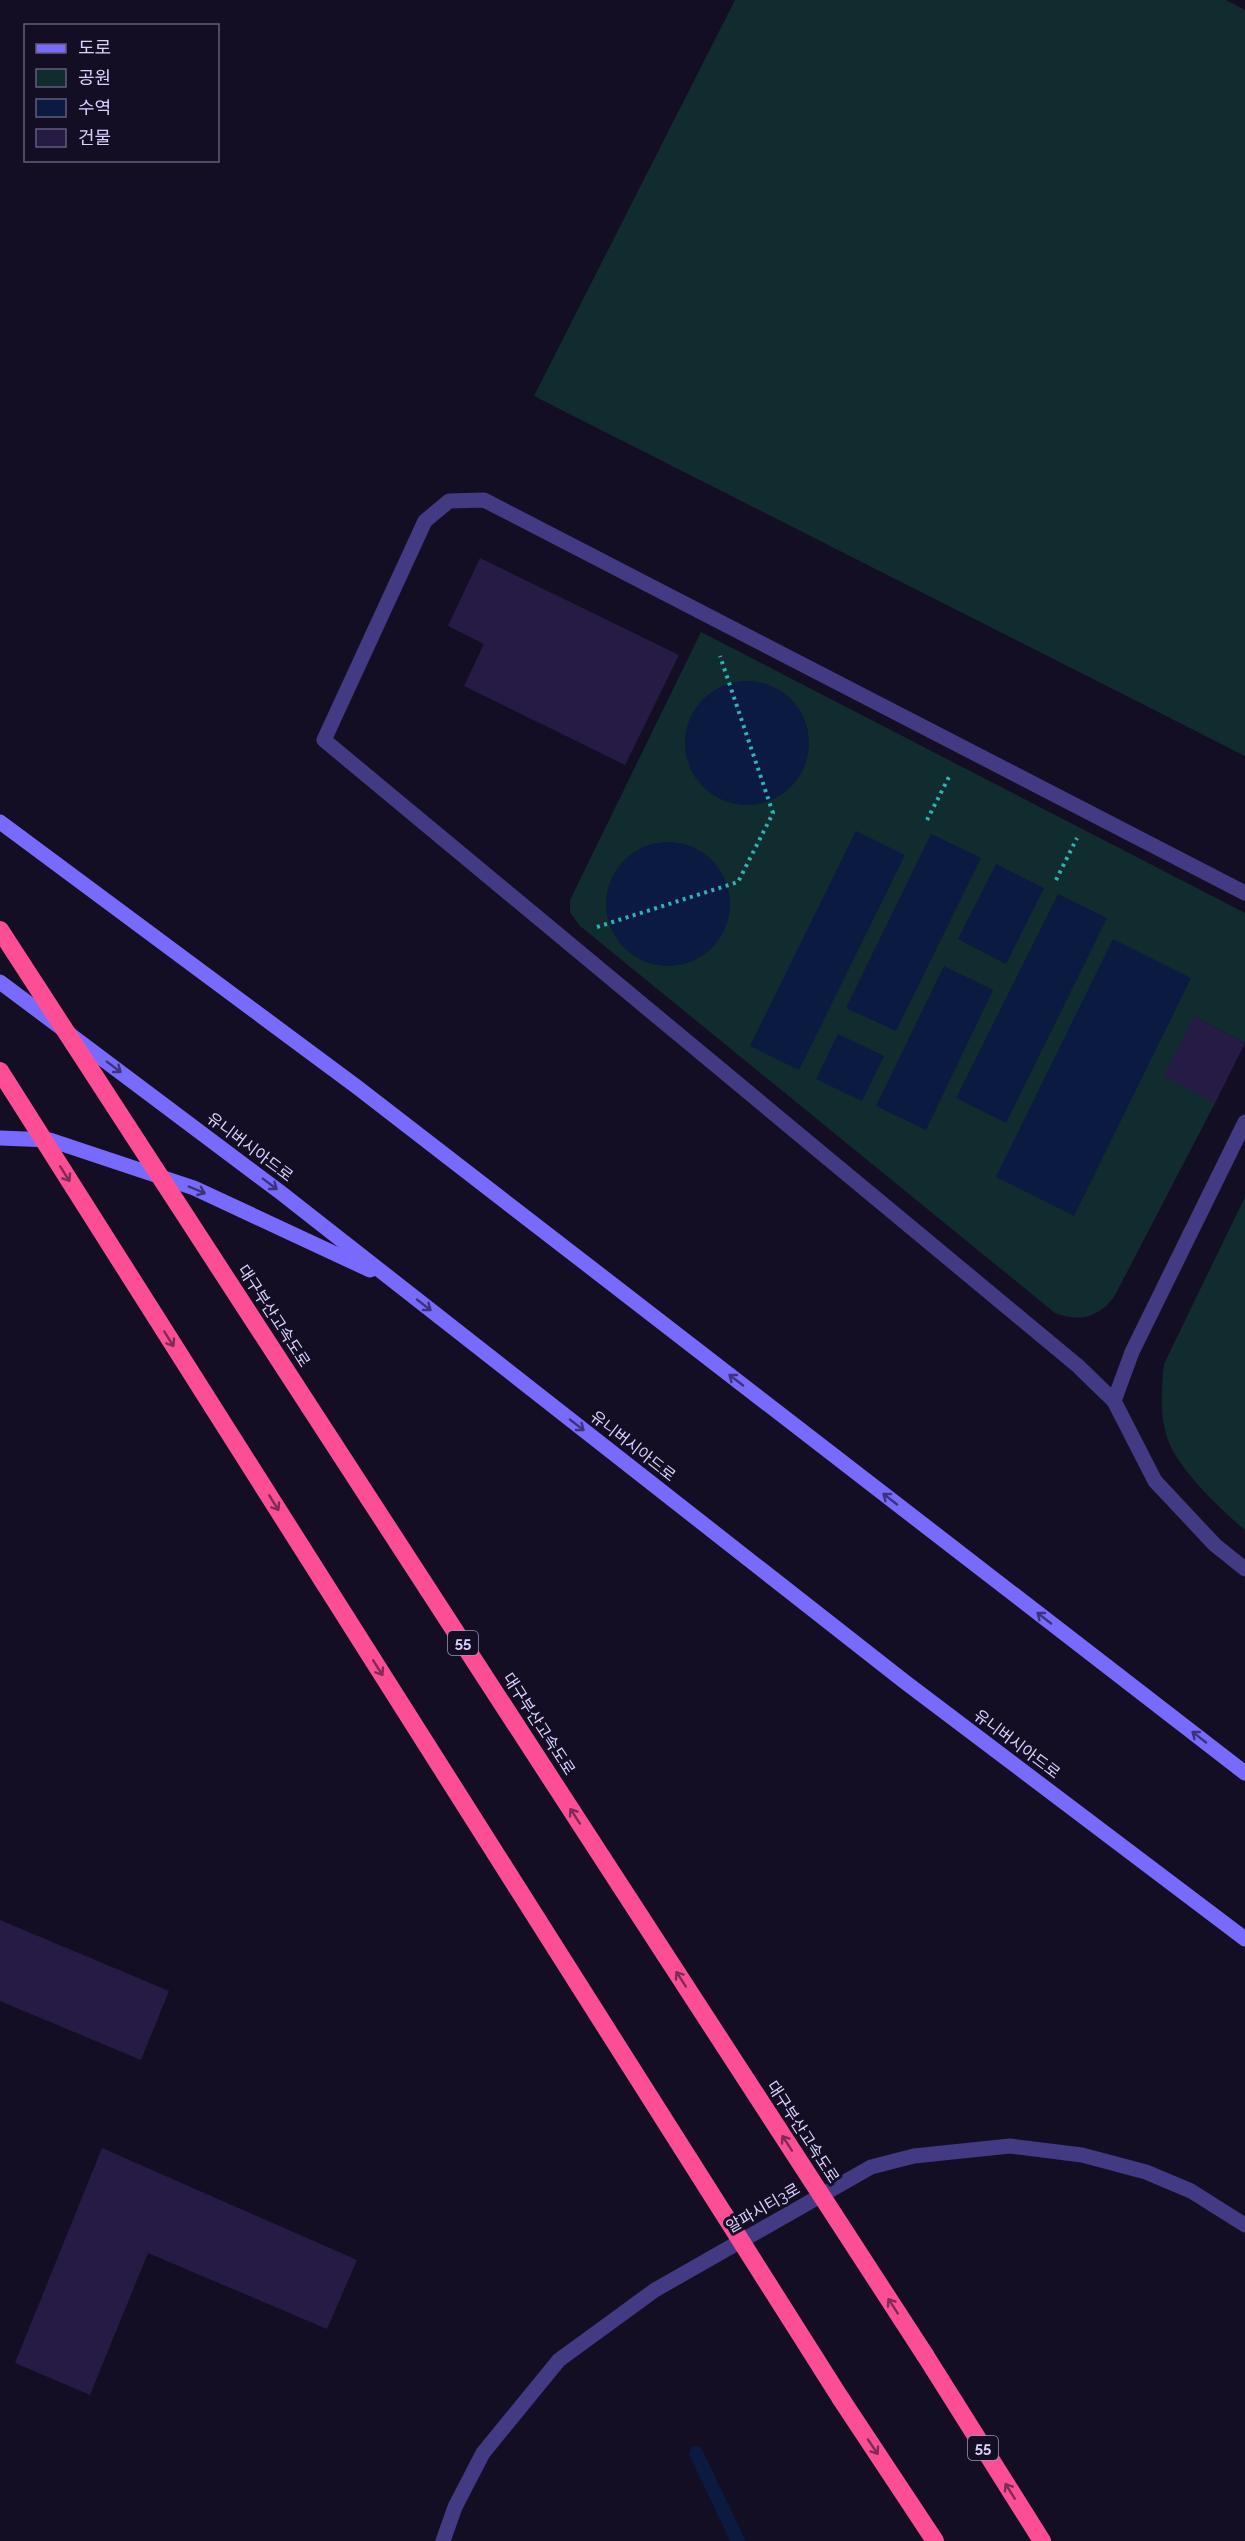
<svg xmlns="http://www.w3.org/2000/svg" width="1245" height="2541" font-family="Raleway,'Noto Sans KR',sans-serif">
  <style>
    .green { fill: #112c2e }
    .water { fill: #0a1a41 }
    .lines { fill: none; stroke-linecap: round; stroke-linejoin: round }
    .stream { stroke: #0a1a41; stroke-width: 14 }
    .building { fill: #261b44 }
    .path { stroke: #30b2b4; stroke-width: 4; stroke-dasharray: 3 4.5; stroke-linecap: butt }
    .service { stroke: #423a82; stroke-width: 15 }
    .minor { stroke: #423a82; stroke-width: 15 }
    .secondary { stroke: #786afd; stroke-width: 15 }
    .motorway { stroke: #fd4e95; stroke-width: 18 }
    .motorway-bridge { stroke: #fd4e95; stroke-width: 18 }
    .oneway { stroke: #3c337b }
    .oneway2 { stroke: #7d2b57 }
    .labels { text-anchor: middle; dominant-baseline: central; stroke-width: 6; stroke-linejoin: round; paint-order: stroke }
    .shield { fill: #140e24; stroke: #9f96bd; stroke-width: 1.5 }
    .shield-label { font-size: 15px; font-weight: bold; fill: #dad1ff }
    .street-label { font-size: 16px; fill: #dad1ff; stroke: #140e24 }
  </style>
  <rect width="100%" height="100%" fill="#140e24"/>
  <!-- green -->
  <g class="green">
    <polygon points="735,0 1226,0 1245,10 1245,756 534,396"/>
    <path d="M701,632L1245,913V1043L1194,1016L1215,1103L1114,1297C1098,1318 1079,1322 1055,1313L580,926L570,912V900Z"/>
    <path d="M1245,1197V1530C1222,1511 1184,1474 1171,1447C1159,1422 1161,1391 1164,1364Z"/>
  </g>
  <!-- water -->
  <g class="water">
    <circle cx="747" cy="743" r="62"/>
    <polygon points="856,831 905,855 799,1070 750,1046"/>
    <polygon points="931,834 981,858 896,1031 846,1008"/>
    <circle cx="668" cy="904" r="62"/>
    <polygon points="996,864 1044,888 1006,964 958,939"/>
    <polygon points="1058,894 1107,918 1006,1123 956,1098"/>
    <polygon points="1113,939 1191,978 1074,1216 996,1177"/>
    <polygon points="944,966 993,990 926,1130 876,1106"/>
    <polygon points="838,1034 884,1056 862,1101 816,1079"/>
  </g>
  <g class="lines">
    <!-- stream -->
    <polyline class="stream" points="696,2453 738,2541"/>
  </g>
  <!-- building -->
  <g class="building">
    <polygon points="480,558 679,655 625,765 464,686 484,644 448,626"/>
    <polygon points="1194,1016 1245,1043 1215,1103 1163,1076"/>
    <polygon points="0,1920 169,1991 141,2060 0,2001"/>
    <polygon points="102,2148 357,2260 327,2329 148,2253 90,2395 15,2363"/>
  </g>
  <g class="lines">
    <!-- path -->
    <g class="path">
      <polyline points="927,820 950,775"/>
      <polyline points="1056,880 1077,838"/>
      <polyline points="597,927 738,882 773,813 720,656"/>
    </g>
    <!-- service -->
    <g class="service">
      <polyline points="1245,893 484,500 449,501 425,521 324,740 1078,1366 1114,1401 1155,1481 1215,1545 1245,1569"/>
      <polyline points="1114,1401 1132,1352 1245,1122"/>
    </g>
    <!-- minor -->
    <polyline class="minor" points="443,2541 455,2507 483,2453 559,2360 655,2290 871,2167 914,2156 1010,2146 1082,2155 1146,2172 1191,2191 1245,2225"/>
    <!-- secondary -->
    <g class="secondary">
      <polyline points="0,822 357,1087 1245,1773"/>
      <polyline points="0,982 280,1192 905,1682 1245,1939"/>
      <polyline points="0,1138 50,1140 194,1188 370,1270"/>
    </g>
    <!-- motorway -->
    <g class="motorway">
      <polyline points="925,2355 1042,2541"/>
      <polyline points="841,2399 935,2541"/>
    </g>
    <!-- motorway-bridge -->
    <g class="motorway-bridge">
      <polyline points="0,930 925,2355"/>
      <polyline points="0,1071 841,2399"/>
    </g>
  </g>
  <!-- one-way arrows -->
  <defs><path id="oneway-shaft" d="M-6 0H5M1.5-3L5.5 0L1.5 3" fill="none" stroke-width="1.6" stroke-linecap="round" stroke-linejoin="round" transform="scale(1.5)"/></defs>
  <g class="oneway">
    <use href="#oneway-shaft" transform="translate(114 1067) rotate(37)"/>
    <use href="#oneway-shaft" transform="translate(270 1184) rotate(37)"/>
    <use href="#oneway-shaft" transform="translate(197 1190) rotate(23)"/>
    <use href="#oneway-shaft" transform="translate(424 1305) rotate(38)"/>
    <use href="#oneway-shaft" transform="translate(736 1380) rotate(-142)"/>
    <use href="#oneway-shaft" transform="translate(577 1425) rotate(38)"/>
    <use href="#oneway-shaft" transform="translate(890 1499) rotate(-142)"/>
    <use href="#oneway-shaft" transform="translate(1044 1618) rotate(-142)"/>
    <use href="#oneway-shaft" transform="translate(1199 1737) rotate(-142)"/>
  </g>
  <g class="oneway2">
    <use href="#oneway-shaft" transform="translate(65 1174) rotate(58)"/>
    <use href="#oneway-shaft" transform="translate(169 1339) rotate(58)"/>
    <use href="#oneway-shaft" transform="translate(274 1503) rotate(58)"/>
    <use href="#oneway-shaft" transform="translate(378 1668) rotate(58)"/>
    <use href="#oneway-shaft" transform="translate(575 1816) rotate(-123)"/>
    <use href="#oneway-shaft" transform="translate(681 1979) rotate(-123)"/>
    <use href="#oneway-shaft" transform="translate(787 2143) rotate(-123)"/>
    <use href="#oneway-shaft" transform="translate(893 2306) rotate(-123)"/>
    <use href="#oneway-shaft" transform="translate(873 2447) rotate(56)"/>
    <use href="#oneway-shaft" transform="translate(1010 2491) rotate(-122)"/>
  </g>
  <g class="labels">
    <!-- shield labels -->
    <g class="shield">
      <rect x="448" y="1631" width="30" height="24" rx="4.5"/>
      <rect x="968" y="2436" width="30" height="24" rx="4.5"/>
    </g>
    <g class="shield-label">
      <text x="463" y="1643">55</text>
      <text x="983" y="2448">55</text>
    </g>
    <!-- street labels -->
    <g class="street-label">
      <text transform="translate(250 1147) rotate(37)">유니버시아드로</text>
      <text transform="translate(274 1316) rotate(57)">대구부산고속도로</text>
      <text transform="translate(633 1446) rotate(38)">유니버시아드로</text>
      <text transform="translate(539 1724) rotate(57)">대구부산고속도로</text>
      <text transform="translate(1017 1744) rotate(37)">유니버시아드로</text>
      <text transform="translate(803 2132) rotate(57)">대구부산고속도로</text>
      <text transform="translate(763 2208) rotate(-30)">알파시티3로</text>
    </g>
  </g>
  <!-- legend -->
  <rect x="24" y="24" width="195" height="138" fill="#140e24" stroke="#635c7c" stroke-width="1.5"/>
  <rect x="36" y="44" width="30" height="9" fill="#786afd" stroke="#635c7c" stroke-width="1.5"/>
  <text x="78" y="54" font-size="18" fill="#dad1ff">도로</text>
  <rect x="36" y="69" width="30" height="18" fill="#112c2e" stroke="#635c7c" stroke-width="1.5"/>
  <text x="78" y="84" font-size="18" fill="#dad1ff">공원</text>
  <rect x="36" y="99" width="30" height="18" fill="#0a1a41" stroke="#635c7c" stroke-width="1.5"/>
  <text x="78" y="114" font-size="18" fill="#dad1ff">수역</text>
  <rect x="36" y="129" width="30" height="18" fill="#261b44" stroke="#635c7c" stroke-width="1.5"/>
  <text x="78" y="144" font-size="18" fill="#dad1ff">건물</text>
</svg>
